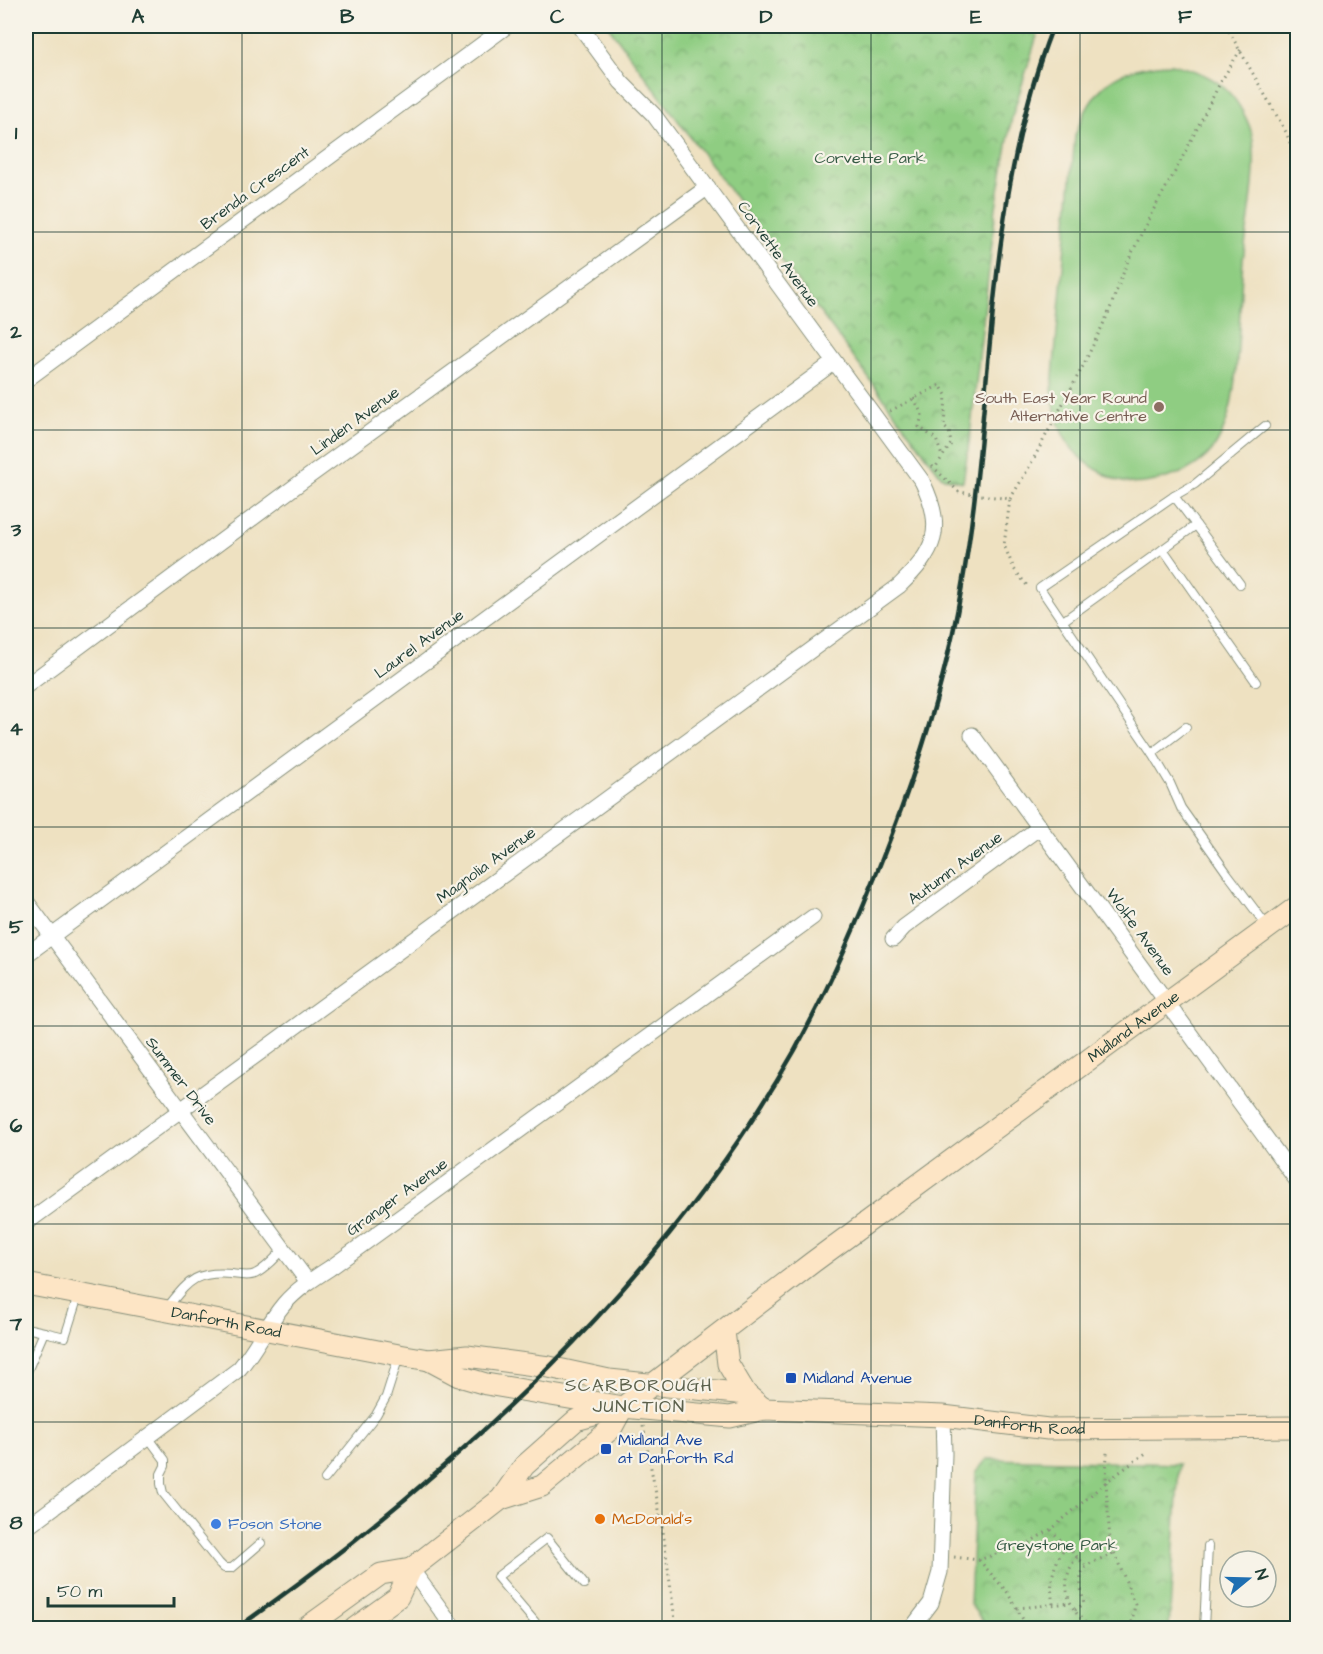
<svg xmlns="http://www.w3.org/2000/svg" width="1323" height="1654" font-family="'Architects Daughter',sans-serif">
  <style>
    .green { fill: #8fcd82; stroke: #57855b; stroke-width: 1.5 }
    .park { fill: url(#park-crowns); stroke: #57855b; stroke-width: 1.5 }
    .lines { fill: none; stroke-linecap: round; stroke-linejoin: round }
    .lane-casing { stroke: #868f7a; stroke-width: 10 }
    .street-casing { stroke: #868f7a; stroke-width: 17 }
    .secondary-casing { stroke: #868f7a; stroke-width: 23 }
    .path { stroke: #868f7a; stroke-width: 3; stroke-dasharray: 1.5 4.5; stroke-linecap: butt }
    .lane { stroke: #fff; stroke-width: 8 }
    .street { stroke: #fff; stroke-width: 15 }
    .secondary { stroke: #fde5c5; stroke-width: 21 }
    .rail { stroke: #1f3d34; stroke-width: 4.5 }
    .grid { fill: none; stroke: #1f3d34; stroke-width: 1.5; stroke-opacity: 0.55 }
    .education-dot { fill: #8d6e63; stroke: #f7f3e8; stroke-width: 2 }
    .transit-dot { fill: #1a4fb4; stroke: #f7f3e8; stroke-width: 2 }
    .food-dot { fill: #e8710a; stroke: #f7f3e8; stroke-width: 2 }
    .shop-dot { fill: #3f7fe0; stroke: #f7f3e8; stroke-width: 2 }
    .labels { text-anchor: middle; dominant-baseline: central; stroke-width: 4.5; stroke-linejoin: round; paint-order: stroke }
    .park-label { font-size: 16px; fill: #355a44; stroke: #f7f3e8 }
    .street-label { font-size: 16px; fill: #1f3d34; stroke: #f7f3e8 }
    .education-label { font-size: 16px; fill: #785e54; stroke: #f7f3e8; text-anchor: end }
    .transit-label { font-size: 16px; fill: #164399; stroke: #f7f3e8; text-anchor: start }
    .food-label { font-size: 16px; fill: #c56008; stroke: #f7f3e8; text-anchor: start }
    .shop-label { font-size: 16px; fill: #366cbe; stroke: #f7f3e8; text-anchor: start }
    .neighbourhood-label { font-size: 18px; letter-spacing: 1.5px; fill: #5b604b; stroke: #f7f3e8 }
    .neatline { fill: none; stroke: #1f3d34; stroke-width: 2 }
    .grid-label { font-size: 20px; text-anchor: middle; font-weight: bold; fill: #1f3d34 }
  </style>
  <defs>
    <pattern id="park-crowns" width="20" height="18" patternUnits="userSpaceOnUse" patternTransform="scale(1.5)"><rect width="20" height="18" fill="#8fcd82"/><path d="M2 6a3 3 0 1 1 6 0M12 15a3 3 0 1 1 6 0" fill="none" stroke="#74a86b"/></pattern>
  </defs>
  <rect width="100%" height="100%" fill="#f7f3e8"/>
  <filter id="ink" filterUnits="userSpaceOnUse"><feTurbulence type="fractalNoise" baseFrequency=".0167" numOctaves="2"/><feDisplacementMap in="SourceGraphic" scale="12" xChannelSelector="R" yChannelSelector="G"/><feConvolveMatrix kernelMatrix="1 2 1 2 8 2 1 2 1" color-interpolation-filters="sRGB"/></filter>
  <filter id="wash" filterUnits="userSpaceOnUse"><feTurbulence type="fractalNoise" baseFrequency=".008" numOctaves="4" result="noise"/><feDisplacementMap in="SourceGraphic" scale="24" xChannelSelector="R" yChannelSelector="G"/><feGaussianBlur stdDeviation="1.35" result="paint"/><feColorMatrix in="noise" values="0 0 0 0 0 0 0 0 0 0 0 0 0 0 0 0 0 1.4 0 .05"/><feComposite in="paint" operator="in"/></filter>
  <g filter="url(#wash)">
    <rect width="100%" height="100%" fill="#eee1c1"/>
    <!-- green -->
    <path class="green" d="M1171,64C1210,73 1233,86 1249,125C1262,155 1247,225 1243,260C1239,308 1240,358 1231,405C1228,418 1224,431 1217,443C1206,461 1186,473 1166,478C1155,481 1142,485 1130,483C1120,483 1109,477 1101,472C1066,453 1054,425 1052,387L1075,136C1093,85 1116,66 1171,64Z"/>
    <!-- park -->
    <g class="park">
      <polygon points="608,26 1040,26 1012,117 996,207 970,436 963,482 942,477"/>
      <polygon points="987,1459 1179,1464 1169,1628 988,1628 970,1604 976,1472"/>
    </g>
  </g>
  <g filter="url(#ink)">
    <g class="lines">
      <defs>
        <g id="lane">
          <polyline points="1174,496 1195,484 1265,426"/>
          <polyline points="1196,525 1240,584"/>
          <polyline points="1063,621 1163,549"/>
          <polyline points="1256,682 1163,549 1196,525 1174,496 1040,588 1152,753 1170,783 1181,808 1227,873 1267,926"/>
          <polyline points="1152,753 1186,727"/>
          <path d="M166,1309C189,1281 194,1271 232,1274C239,1275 249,1277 255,1274C266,1269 275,1258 284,1249"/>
          <polyline points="26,1328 44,1332"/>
          <polyline points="26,1374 44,1332 65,1337 78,1296"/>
          <polyline points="148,1437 165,1460 165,1466 161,1474 161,1484 163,1493 219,1563 224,1568 232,1568 261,1543"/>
          <polyline points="325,1479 376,1415 386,1397 399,1356"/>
          <polyline points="535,1622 497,1577 547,1538 584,1584"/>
          <polyline points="1204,1628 1208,1546"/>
        </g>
        <g id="street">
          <polyline points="26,380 507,26"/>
          <polyline points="26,686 297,485 708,187"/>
          <polyline points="972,735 1298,1182"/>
          <polyline points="26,901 308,1282"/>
          <polyline points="893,939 904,927 1040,827"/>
          <polyline points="26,955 834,362"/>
          <path d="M26,1223L899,586C935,551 946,529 922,481L654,115L621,82L580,26"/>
          <path d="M26,1528L239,1369C256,1349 267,1324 284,1304C298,1288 316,1277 333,1266L813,917"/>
          <polyline points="411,1569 454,1628"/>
          <polyline points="912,1628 931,1603 940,1572 944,1454 943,1416"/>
        </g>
        <g id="secondary">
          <path id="s1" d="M26,1284L399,1355L429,1360L467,1356L549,1367L609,1380L746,1394L764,1409"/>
          <polyline points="724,1331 728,1364 746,1394"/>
          <path id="s2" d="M429,1360L459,1376L486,1384L623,1407L730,1417L764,1409L943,1416L1048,1429L1298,1427"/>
          <polyline points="501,1499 542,1486 611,1429 623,1407"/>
          <polyline points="306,1628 381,1574 411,1569"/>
          <path id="s3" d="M355,1628L398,1597L411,1569L501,1499L524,1466L576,1420L623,1407L813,1262L1298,906"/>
        </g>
      </defs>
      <!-- lane casing -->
      <use href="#lane" class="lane-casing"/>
      <!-- street casing -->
      <use href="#street" class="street-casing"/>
      <!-- secondary casing -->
      <use href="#secondary" class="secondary-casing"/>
      <!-- path -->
      <g class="path">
        <polyline points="1226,26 1286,132 1298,164"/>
        <polyline points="914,398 922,415 919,427 936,439 942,456"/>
        <polyline points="890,411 940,385 946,395 944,427 949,431 951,444 935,468"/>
        <polyline points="932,466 959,492 1010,499 1004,545 1014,569 1029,588"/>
        <polyline points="1010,499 1027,471 1083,366 1108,314 1127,263 1151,214 1176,170 1220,83 1241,49"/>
        <polyline points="643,1426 663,1531 676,1628"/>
        <polyline points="1051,1530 1085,1565"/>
        <polyline points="954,1557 979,1560 1030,1542 1053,1528 1106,1482 1107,1452"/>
        <path d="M1077,1557C1057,1582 1068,1611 1092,1628"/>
        <polyline points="979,1560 1007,1592 1028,1628"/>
        <path d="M1053,1604C1049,1582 1053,1564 1066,1546"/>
        <polyline points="1017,1608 1071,1603"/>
        <path d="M1075,1610L1084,1604C1076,1568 1081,1566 1113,1554"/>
        <polyline points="1131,1628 1135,1604 1110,1542 1106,1482 1146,1453"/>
        <polyline points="1296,1628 1298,1623"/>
      </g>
      <!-- lane -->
      <use href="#lane" class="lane"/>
      <!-- street -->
      <use href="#street" class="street"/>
      <!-- secondary -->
      <use href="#secondary" class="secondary"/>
      <!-- rail -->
      <path class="rail" d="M237,1628C275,1601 313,1573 350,1544C524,1406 685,1244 795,1050C828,990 856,926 881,862C916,774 945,684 961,591C995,404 983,205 1053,26"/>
    </g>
  </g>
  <!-- grid -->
  <path class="grid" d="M242,26V1628M452,26V1628M662,26V1628M871,26V1628M1080,26V1628M26,232H1298M26,430H1298M26,628H1298M26,827H1298M26,1026H1298M26,1224H1298M26,1422H1298"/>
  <!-- markers -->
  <circle class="education-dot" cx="1159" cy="407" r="6"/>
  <g class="transit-dot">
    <rect x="785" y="1372" width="12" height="12" rx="3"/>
    <rect x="600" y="1443" width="12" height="12" rx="3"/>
  </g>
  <circle class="food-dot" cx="600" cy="1519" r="6"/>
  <circle class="shop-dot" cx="216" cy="1524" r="6"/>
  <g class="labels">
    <!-- park labels -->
    <g class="park-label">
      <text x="870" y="158">Corvette Park</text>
      <text x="1057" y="1545">Greystone Park</text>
    </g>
    <!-- street labels -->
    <g class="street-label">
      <text transform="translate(255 188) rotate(-36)">Brenda Crescent</text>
      <text transform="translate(778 254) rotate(54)">Corvette Avenue</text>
      <text transform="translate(355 421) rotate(-36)">Linden Avenue</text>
      <text transform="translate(419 644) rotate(-36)">Laurel Avenue</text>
      <text transform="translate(486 865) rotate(-36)">Magnolia Avenue</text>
      <text transform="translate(955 868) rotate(-36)">Autumn Avenue</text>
      <text transform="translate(1140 932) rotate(54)">Wolfe Avenue</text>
      <text stroke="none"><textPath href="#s3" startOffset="993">Midland Avenue</textPath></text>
      <text transform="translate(181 1081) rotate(53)">Summer Drive</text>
      <text transform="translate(397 1197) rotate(-36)">Granger Avenue</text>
      <text stroke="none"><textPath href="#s1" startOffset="204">Danforth Road</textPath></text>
      <text stroke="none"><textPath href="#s2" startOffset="610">Danforth Road</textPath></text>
    </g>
    <!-- education labels -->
    <g class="education-label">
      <text x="1147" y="398">South East Year Round<tspan x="1147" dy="18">Alternative Centre</tspan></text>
    </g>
    <!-- transit labels -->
    <g class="transit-label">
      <text x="803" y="1378">Midland Avenue</text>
      <text x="618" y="1440">Midland Ave<tspan x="618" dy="18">at Danforth Rd</tspan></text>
    </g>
    <!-- food labels -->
    <g class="food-label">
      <text x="612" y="1519">McDonald's</text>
    </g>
    <!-- shop labels -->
    <g class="shop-label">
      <text x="228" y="1524">Foson Stone</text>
    </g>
    <!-- neighbourhood labels -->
    <g class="neighbourhood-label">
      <text x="639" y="1385">SCARBOROUGH<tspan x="639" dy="21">JUNCTION</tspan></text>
    </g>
  </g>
  <!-- margin -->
  <rect width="1323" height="1654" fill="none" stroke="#f7f3e8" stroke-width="66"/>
  <!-- north arrow -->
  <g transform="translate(1248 1579) rotate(71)"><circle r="28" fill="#f7f3e8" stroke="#a1aaa0" stroke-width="1.5"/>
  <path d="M0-4.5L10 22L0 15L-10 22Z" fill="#1f6fb2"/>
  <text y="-9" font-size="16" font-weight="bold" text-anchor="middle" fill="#1f3d34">N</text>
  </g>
  <!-- scale -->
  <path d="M48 1597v9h126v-9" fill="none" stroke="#1f3d34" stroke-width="3"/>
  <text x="57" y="1597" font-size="18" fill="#1f3d34" stroke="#f7f3e8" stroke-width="4.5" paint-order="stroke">50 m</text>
  <rect x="33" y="33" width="1257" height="1588" class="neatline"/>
  <g class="grid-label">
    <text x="138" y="23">A</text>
    <text x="347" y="23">B</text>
    <text x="557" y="23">C</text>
    <text x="766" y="23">D</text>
    <text x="976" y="23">E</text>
    <text x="1185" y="23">F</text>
    <text x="16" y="139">1</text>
    <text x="16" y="338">2</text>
    <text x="16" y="536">3</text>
    <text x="16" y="735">4</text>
    <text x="16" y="933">5</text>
    <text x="16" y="1132">6</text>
    <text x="16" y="1330">7</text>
    <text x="16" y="1529">8</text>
  </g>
</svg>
